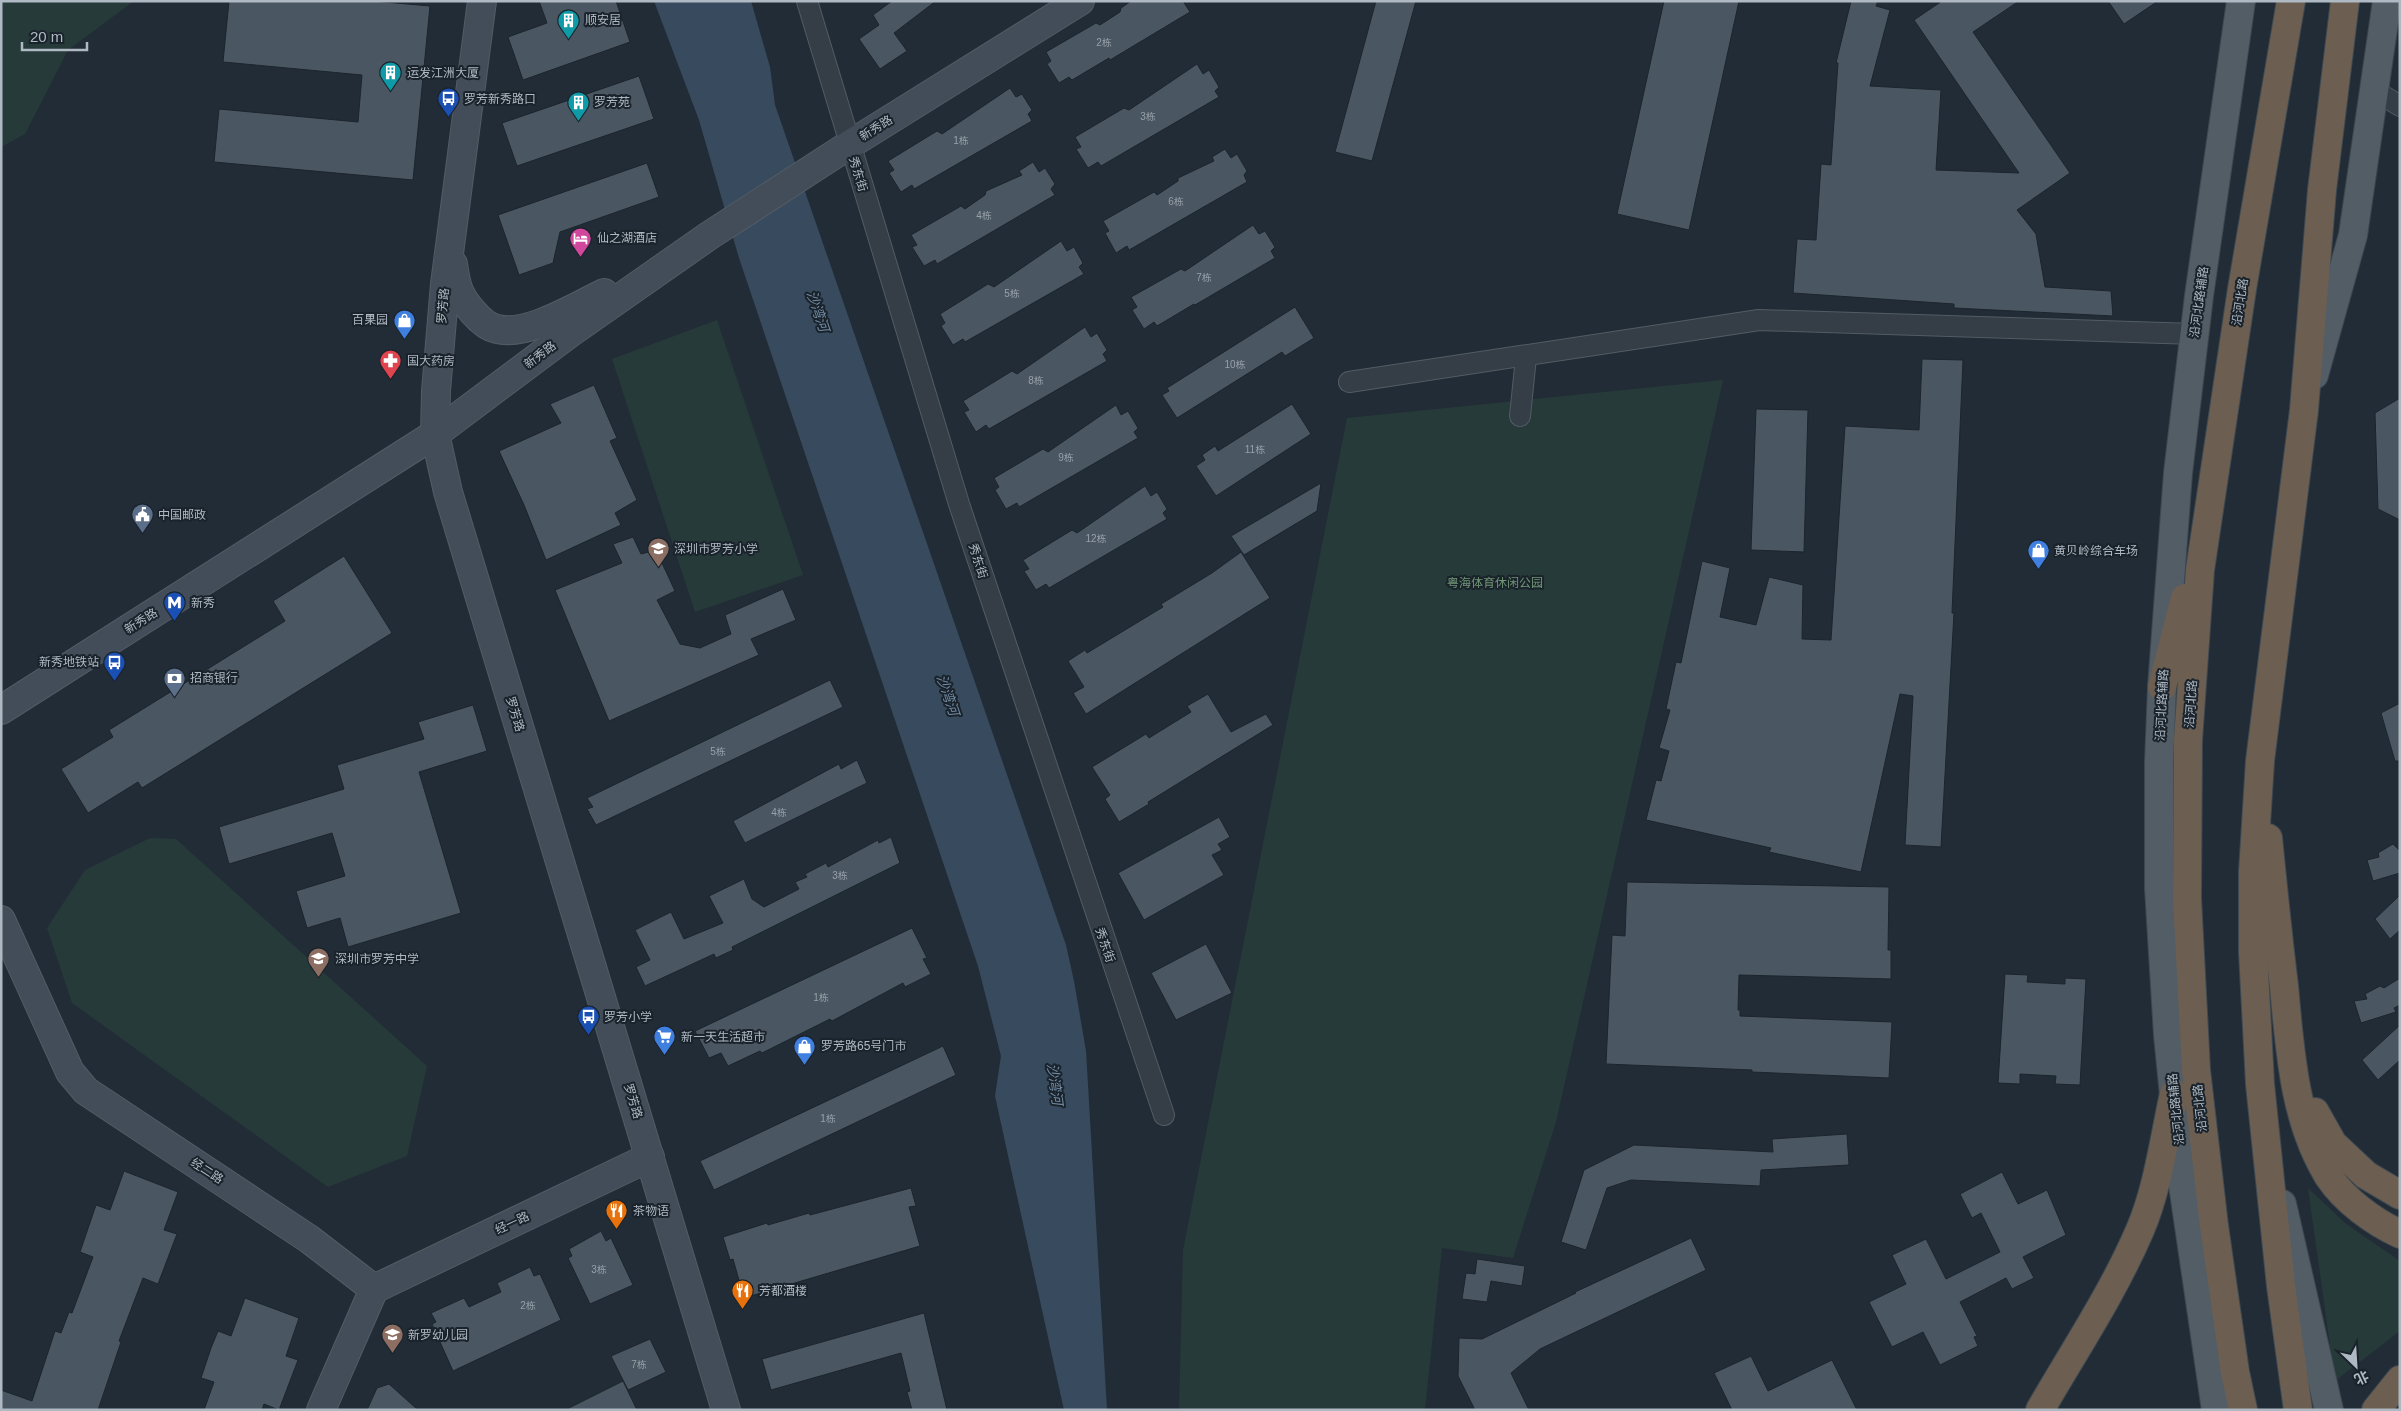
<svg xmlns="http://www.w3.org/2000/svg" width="2401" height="1411" font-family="Arial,'Noto Sans SC',sans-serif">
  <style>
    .green { fill: #263a39 }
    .water { fill: #384b5e }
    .building { fill: #4a5661; stroke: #1c252d }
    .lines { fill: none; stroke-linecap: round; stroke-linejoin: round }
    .street-casing { stroke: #525c64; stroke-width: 22 }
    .secondary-casing { stroke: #525c64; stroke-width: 30 }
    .primary-casing { stroke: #3e4750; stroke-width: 30 }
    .highway-casing { stroke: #3f4951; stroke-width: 30 }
    .street { stroke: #353e46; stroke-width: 20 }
    .secondary { stroke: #434d59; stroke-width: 28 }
    .primary { stroke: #535d66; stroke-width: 28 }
    .highway { stroke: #6c5f52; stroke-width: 28 }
    .labels { text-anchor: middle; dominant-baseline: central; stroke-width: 4; stroke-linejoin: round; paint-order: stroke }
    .number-label { font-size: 10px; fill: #96a0aa }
    .poi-label { font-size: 12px; fill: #afb9c3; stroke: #1a232b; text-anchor: start }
    .street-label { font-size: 12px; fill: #afb9c3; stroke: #1a232b }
    .park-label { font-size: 12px; fill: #709675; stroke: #1a232b }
    .water-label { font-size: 14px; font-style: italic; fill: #728ca5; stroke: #1a232b }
  </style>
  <rect width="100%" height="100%" fill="#222c36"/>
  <!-- green -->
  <g class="green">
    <polygon points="1,1 134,1 68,50 25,134 1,147"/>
    <polygon points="717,320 803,575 695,612 612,359"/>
    <polygon points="1723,380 1556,1122 1513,1258 1442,1248 1425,1410 1179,1410 1183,1250 1347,418"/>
    <polygon points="150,838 176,839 427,1066 407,1156 328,1187 72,1003 47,928 85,870"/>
    <polygon points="2308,1188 2345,1223 2400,1261 2400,1331 2335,1381"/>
  </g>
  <!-- water -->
  <polygon class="water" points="654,1 751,1 770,67 775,105 1066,945 1074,981 1086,1051 1107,1410 1064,1410 995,1096 1001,1056 978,966 739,258 699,120"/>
  <!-- building -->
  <g class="building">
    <polygon points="229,1 373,1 430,6 413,180 214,162 219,109 358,122 362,75 223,62"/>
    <polygon points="539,1 616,1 630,42 523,80 508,37 547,23"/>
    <polygon points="892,1 936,1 894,33 907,51 880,69 859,39 879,25 873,15"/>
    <polygon points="1131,1 1183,1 1190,12 1110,60 1109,58 1072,80 1069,77 1059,83 1047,64 1051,61 1046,52 1096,23 1100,25 1120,12 1121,8"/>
    <polygon points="1376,1 1416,1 1372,161 1335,152"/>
    <polygon points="1664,1 1739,1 1689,230 1617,214"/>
    <polygon points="1851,1 1878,1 1876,6 1890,10 1870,86 1941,90 1936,170 2019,173 1914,20 1942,1 2019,1 1973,32 2070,173 2017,210 2036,234 2045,287 2111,291 2113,316 1954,308 1954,304 1793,293 1797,239 1816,240 1821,164 1831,165 1838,63 1836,63"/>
    <polygon points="2108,1 2158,1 2124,24"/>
    <polygon points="1197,64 1203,74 1209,70 1219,87 1215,91 1219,97 1101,166 1098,162 1088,168 1076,149 1081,147 1075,137 1124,108 1129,110"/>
    <polygon points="639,76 654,119 517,166 502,123"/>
    <polygon points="1010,88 1016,97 1022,94 1032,110 1028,114 1032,121 914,189 912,185 901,192 889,173 894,170 888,161 937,131 942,134"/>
    <polygon points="1225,149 1231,158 1237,154 1247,171 1244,175 1247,182 1129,250 1127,246 1116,253 1105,233 1109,231 1103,221 1154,192 1157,195 1178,181 1178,178 1214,161 1212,157"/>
    <polygon points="1033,162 1039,172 1045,168 1055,184 1051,189 1055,195 937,264 935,260 924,266 912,247 917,245 911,235 961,206 965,209 985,195 986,191 1022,175 1019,171"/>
    <polygon points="647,163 659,197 560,232 553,263 519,275 498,215"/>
    <polygon points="1253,225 1259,234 1265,231 1275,247 1271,251 1275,258 1195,305 1194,304 1157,326 1154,322 1144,329 1132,310 1137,307 1131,297 1181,269 1185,271"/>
    <polygon points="1061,241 1067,251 1074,247 1083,263 1079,267 1084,274 965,342 963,339 953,345 941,326 945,323 940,314 988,284 994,287"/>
    <polygon points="1295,307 1314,338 1285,356 1282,352 1177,418 1162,395 1169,391 1167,388"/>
    <polygon points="1085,327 1091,337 1097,333 1107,350 1103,354 1107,361 989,429 986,425 976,432 964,412 969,410 963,401 1012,371 1017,374"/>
    <polygon points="1922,359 1963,360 1952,613 1954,613 1941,847 1905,845 1913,696 1900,694 1861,872 1769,852 1771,848 1646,820 1656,780 1661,781 1669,751 1659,748 1670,710 1666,709 1676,662 1681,663 1702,561 1730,568 1720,617 1756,625 1769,577 1803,585 1802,639 1831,640 1845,426 1919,430"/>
    <polygon points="594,385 617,438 610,441 637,500 615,513 621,525 546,560 524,505 499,451 561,423 550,404"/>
    <polygon points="2400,398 2400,520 2378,509 2375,413"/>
    <polygon points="1292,404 1311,434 1216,496 1196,466 1205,460 1202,455 1215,446 1218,451"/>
    <polygon points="1116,405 1121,415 1128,411 1138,428 1134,432 1138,438 1019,507 1017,503 1006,509 995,490 999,487 994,478 1043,449 1048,452"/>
    <polygon points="1756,409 1808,410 1804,552 1751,550"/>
    <polygon points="1321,483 1317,511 1244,555 1231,536"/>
    <polygon points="1145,486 1151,496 1157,492 1167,509 1163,513 1167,519 1049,588 1046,584 1036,590 1024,571 1029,569 1023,560 1072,530 1077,533"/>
    <polygon points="633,537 641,554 656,550 675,591 657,600 680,644 700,648 731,634 725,615 783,589 796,620 751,639 759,655 609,721 555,590 622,563 613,544"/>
    <polygon points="1241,552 1270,598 1086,714 1073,693 1084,687 1068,661 1085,650 1087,653 1163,607 1161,604 1212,573"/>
    <polygon points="344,556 392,633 142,788 138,782 88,813 61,769 113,737 109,730 285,621 273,601"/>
    <polygon points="830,680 843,707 596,825 587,809 593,807 587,798"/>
    <polygon points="1208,694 1231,732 1266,714 1273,725 1148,802 1149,804 1119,822 1105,799 1110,795 1092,767 1146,734 1149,738 1191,712 1187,706"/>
    <polygon points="2400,703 2400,761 2395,761 2381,713"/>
    <polygon points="473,705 487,751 419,772 461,913 348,947 340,918 307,928 296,891 345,876 332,833 229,864 219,827 344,789 337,765 424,739 418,722"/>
    <polygon points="857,760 867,783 745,843 733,821 839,764 841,769"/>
    <polygon points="1219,817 1230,837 1218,844 1222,850 1212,855 1224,875 1144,920 1118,873"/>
    <polygon points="891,837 900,863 732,947 733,950 716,958 714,954 645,986 636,967 650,960 635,930 671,912 684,939 723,923 709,896 744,879 752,899 764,907 799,889 795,882 807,877 805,874 826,863 828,867 878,840 879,843"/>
    <polygon points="2393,844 2400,851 2400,873 2373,881 2367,860 2379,857 2378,853"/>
    <polygon points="1627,882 1889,887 1888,950 1891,950 1891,979 1739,975 1738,1010 1740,1010 1740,1016 1892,1022 1889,1078 1752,1072 1752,1070 1606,1064 1612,935 1625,936"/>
    <polygon points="2400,895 2400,930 2390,939 2375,919"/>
    <polygon points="912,928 927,958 923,959 931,974 905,987 903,983 832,1021 830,1019 762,1053 760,1051 728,1066 721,1053 709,1058 695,1031"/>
    <polygon points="1206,944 1232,993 1176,1020 1151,973"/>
    <polygon points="2005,974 2028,975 2027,982 2065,984 2065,978 2086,979 2080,1085 2055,1084 2056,1076 2020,1074 2020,1084 1998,1083"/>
    <polygon points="2400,978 2400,1005 2394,1008 2396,1012 2361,1023 2354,1001 2367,999 2365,994 2380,986 2384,988"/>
    <polygon points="2400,1025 2400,1060 2378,1080 2362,1060"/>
    <polygon points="943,1046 956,1075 714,1190 700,1161"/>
    <polygon points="1847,1134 1849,1165 1761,1170 1760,1186 1631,1180 1607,1188 1586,1250 1561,1242 1584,1170 1634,1145 1773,1152 1772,1139"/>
    <polygon points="124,1171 178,1192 164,1230 177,1234 158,1284 143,1278 119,1341 121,1342 98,1410 1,1410 1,1390 32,1401 55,1331 61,1333 69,1312 72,1313 93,1257 80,1252 96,1205 110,1210"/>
    <polygon points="2002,1172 2018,1204 2047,1190 2066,1235 2023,1257 2034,1278 2012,1289 2006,1278 1960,1302 1977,1336 1974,1337 1978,1346 1940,1365 1923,1332 1892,1347 1869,1302 1906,1284 1892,1255 1926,1239 1946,1279 2000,1252 1981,1213 1972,1218 1960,1194"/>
    <polygon points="911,1188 916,1206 909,1207 920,1246 744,1298 733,1259 730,1260 723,1237 767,1223 768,1225 809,1213 810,1215"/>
    <polygon points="601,1231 606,1241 611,1238 633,1285 590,1304 568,1258 572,1256 569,1249"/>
    <polygon points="1691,1238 1706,1270 1540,1349 1511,1373 1529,1410 1475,1410 1458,1376 1459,1338 1482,1339 1576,1293 1573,1293"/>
    <polygon points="1477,1259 1525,1266 1522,1286 1491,1281 1487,1302 1462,1299 1466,1273 1475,1274"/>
    <polygon points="530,1267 534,1276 540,1274 561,1320 453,1371 432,1324 436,1322 431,1313 464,1298 469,1307 501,1292 497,1283"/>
    <polygon points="245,1298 299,1318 286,1356 298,1360 279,1410 264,1404 262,1410 204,1410 214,1382 201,1378 211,1348 218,1331 231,1336"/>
    <polygon points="924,1313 947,1410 912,1410 907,1392 910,1391 901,1353 771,1390 762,1359"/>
    <polygon points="650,1339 666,1372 628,1390 611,1356"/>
    <polygon points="1751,1356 1768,1391 1832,1360 1857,1410 1732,1410 1714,1373"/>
    <polygon points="623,1381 637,1410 565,1410"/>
    <polygon points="389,1384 418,1410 367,1410 377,1388"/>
  </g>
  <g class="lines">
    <defs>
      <g id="street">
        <polyline points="807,1 959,504 1164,1115"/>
        <polyline points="2374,90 2400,106"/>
        <polyline points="1349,382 1759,320 2195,334"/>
        <polyline points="1520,416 1526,357"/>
      </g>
      <g id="secondary">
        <polyline points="482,1 445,284 436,391 435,434 448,492 726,1410"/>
        <path d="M453,264C456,285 458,295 473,312C479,319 487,327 497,329C527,337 577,306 604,293"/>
        <polyline points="1,710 435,434 570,333 710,235 849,145 1080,1"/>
        <polyline points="1,920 70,1072 86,1091 309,1239 374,1289"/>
        <polyline points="374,1289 650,1157"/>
        <polyline points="321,1410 374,1289"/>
      </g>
      <g id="primary">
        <polyline points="2314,375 2353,235 2387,1"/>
        <polyline points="2282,1204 2329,1410"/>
        <polyline points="2216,1410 2183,1185 2168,1035 2159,888 2159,762 2162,687 2178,473 2199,296 2241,1"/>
      </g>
      <g id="highway">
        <polyline points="2162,687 2185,598"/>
        <path d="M2268,838C2273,888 2278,937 2284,986C2290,1051 2294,1121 2329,1177C2345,1201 2374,1222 2400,1234"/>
        <polyline points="2315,1112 2333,1144 2366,1175 2400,1195"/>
        <path d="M2040,1410C2074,1351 2113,1293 2140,1230C2158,1188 2164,1139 2174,1094"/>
        <polyline points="2243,1410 2235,1372 2214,1226 2196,1070 2187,898 2188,740 2200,570 2242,289 2291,1"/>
        <polyline points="2298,1410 2281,1286 2260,1084 2253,952 2253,872 2260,761 2304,410 2322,190 2345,1"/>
        <polyline points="2376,1410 2400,1380"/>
      </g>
    </defs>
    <!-- street casing -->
    <use href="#street" class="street-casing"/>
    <!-- secondary casing -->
    <use href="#secondary" class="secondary-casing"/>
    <!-- primary casing -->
    <use href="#primary" class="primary-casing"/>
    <!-- highway casing -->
    <use href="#highway" class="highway-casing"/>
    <!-- street -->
    <use href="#street" class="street"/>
    <!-- secondary -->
    <use href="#secondary" class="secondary"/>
    <!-- primary -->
    <use href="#primary" class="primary"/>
    <!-- highway -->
    <use href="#highway" class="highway"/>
  </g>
  <!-- icons -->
  <defs>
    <symbol id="building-pin" viewBox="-11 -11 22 30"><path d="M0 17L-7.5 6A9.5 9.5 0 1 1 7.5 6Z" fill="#0f9aa8" stroke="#1a232b"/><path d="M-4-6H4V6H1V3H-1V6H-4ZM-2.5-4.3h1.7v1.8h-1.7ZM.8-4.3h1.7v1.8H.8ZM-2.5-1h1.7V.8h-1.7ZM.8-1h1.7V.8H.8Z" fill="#fff"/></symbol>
    <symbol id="bus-pin" viewBox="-11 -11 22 30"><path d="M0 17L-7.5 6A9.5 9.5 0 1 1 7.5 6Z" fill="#1a4fb4" stroke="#1a232b"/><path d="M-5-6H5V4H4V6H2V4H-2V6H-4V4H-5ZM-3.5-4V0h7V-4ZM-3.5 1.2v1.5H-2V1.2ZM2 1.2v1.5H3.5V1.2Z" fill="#fff"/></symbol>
    <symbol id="hotel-pin" viewBox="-11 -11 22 30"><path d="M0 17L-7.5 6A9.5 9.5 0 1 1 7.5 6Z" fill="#d1479c" stroke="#1a232b"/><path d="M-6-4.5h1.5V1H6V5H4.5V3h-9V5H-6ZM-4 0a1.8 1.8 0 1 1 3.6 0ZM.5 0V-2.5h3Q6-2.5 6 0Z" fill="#fff"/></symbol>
    <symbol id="shop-pin" viewBox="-11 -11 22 30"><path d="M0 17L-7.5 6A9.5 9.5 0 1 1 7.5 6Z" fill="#3f7fe0" stroke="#1a232b"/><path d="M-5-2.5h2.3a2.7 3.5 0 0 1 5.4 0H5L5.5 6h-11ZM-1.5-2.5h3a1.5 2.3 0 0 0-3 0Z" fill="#fff"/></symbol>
    <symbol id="pharmacy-pin" viewBox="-11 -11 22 30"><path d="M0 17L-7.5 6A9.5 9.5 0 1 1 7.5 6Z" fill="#e0444e" stroke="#1a232b"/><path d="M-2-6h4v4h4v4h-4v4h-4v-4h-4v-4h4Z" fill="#fff"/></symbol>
    <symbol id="civic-pin" viewBox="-11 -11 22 30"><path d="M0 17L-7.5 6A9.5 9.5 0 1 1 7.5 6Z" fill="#5c6f8a" stroke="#1a232b"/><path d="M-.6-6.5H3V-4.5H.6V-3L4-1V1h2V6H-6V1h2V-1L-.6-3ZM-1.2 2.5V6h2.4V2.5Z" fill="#fff"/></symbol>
    <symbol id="school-pin" viewBox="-11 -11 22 30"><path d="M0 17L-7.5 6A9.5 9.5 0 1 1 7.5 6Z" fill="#8d6e63" stroke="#1a232b"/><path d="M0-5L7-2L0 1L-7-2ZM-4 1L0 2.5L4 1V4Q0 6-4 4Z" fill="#fff"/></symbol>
    <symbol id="metro-pin" viewBox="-11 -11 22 30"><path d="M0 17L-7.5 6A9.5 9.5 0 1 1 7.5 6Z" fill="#1a4fb4" stroke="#1a232b"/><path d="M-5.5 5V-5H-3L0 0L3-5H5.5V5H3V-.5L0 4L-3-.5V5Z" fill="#fff"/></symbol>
    <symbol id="bank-pin" viewBox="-11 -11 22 30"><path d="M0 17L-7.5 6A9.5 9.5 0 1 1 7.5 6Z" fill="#5c6f8a" stroke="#1a232b"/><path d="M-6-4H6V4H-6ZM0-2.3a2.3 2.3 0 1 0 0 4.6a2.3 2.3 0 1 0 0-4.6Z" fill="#fff"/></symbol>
    <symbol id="supermarket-pin" viewBox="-11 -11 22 30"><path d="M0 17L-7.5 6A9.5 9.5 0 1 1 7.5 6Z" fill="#3f7fe0" stroke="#1a232b"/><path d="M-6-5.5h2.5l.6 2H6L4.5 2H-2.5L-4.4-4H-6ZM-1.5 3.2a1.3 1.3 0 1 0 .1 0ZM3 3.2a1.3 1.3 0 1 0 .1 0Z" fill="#fff"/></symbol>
    <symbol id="restaurant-pin" viewBox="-11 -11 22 30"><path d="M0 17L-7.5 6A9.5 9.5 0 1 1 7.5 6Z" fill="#e8710a" stroke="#1a232b"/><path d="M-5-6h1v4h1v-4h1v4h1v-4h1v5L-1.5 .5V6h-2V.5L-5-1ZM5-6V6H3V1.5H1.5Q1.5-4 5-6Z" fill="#fff"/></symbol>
  </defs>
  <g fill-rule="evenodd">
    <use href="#building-pin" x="556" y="8" width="25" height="34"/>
    <use href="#building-pin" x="378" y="60" width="25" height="34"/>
    <use href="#bus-pin" x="436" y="86" width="25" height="34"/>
    <use href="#building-pin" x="566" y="90" width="25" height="34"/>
    <use href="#hotel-pin" x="568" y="226" width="25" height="34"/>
    <use href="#shop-pin" x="392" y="308" width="25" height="34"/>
    <use href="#pharmacy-pin" x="378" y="348" width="25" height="34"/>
    <use href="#civic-pin" x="130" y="502" width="25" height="34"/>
    <use href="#school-pin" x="646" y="536" width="25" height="34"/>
    <use href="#shop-pin" x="2026" y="538" width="25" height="34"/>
    <use href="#metro-pin" x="162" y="590" width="25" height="34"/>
    <use href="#bus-pin" x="102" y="650" width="25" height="34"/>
    <use href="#bank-pin" x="162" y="666" width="25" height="34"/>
    <use href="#school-pin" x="306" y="946" width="25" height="34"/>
    <use href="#bus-pin" x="576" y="1004" width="25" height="34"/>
    <use href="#supermarket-pin" x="652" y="1024" width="25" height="34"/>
    <use href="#shop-pin" x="792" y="1034" width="25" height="34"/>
    <use href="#restaurant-pin" x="604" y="1198" width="25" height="34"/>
    <use href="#restaurant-pin" x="730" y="1278" width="25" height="34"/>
    <use href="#school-pin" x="380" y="1322" width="25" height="34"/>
  </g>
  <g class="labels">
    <!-- number labels -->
    <g class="number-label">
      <text x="1104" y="42">2栋</text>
      <text x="1148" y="116">3栋</text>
      <text x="961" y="140">1栋</text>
      <text x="1176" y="201">6栋</text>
      <text x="984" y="215">4栋</text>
      <text x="1204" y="277">7栋</text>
      <text x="1012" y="293">5栋</text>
      <text x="1235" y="364">10栋</text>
      <text x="1036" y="380">8栋</text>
      <text x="1255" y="449">11栋</text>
      <text x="1066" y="457">9栋</text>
      <text x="1096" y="538">12栋</text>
      <text x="718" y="751">5栋</text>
      <text x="779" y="812">4栋</text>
      <text x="840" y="875">3栋</text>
      <text x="821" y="997">1栋</text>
      <text x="828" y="1118">1栋</text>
      <text x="599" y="1269">3栋</text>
      <text x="528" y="1305">2栋</text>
      <text x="639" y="1364">7栋</text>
    </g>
    <!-- poi labels -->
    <g class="poi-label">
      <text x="585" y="20">顺安居</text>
      <text x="407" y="73">运发江洲大厦</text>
      <text x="464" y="99">罗芳新秀路口</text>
      <text x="594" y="102">罗芳苑</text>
      <text x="597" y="238">仙之湖酒店</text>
      <text x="388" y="320" text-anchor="end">百果园</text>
      <text x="407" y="361">国大药房</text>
      <text x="158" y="515">中国邮政</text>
      <text x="674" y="549">深圳市罗芳小学</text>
      <text x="2054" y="551">黄贝岭综合车场</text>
      <text x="191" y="603">新秀</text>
      <text x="99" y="662" text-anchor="end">新秀地铁站</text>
      <text x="190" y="678">招商银行</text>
      <text x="335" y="959">深圳市罗芳中学</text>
      <text x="604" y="1017">罗芳小学</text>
      <text x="681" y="1037">新一天生活超市</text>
      <text x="821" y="1046">罗芳路65号门市</text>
      <text x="633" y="1211">茶物语</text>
      <text x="759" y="1291">芳都酒楼</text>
      <text x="408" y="1335">新罗幼儿园</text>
    </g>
    <!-- street labels -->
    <g class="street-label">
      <text transform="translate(876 128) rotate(-32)">新秀路</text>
      <text transform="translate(858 174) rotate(73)">秀东街</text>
      <text transform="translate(2199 302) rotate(-82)">沿河北路辅路</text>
      <text transform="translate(2240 302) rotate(-81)">沿河北路</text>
      <text transform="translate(443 306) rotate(-85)">罗芳路</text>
      <text transform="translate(540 355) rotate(-37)">新秀路</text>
      <text transform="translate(978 561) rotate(72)">秀东街</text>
      <text transform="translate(141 621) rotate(-32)">新秀路</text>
      <text transform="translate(2191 704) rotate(-86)">沿河北路</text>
      <text transform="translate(2162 705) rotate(-87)">沿河北路辅路</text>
      <text transform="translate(515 714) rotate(73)">罗芳路</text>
      <text transform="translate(1105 945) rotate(71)">秀东街</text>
      <text transform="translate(633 1101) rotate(73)">罗芳路</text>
      <text transform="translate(2200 1108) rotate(-96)">沿河北路</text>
      <text transform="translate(2176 1109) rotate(-96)">沿河北路辅路</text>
      <text transform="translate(207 1171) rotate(33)">经二路</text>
      <text transform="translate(512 1223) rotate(-25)">经一路</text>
    </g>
    <!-- park labels -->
    <g class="park-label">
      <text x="1495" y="583">粤海体育休闲公园</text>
    </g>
    <!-- water labels -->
    <g class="water-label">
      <text transform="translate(818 311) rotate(71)">沙湾河</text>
      <text transform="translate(948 695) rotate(71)">沙湾河</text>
      <text transform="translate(1055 1084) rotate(82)">沙湾河</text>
    </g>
  </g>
  <!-- border -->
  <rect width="2401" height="1411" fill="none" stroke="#afb9c3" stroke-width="5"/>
  <!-- north arrow -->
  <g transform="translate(2356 1366) rotate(155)" stroke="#1a232b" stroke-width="4" paint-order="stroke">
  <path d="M0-4L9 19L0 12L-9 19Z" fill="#afb9c3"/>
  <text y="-8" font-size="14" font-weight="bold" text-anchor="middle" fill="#afb9c3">北</text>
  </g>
  <!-- scale -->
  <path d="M22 42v8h65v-8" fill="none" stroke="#afb9c3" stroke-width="2.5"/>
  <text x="30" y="42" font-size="15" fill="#afb9c3" stroke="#1a232b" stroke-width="4" paint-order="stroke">20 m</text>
</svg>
